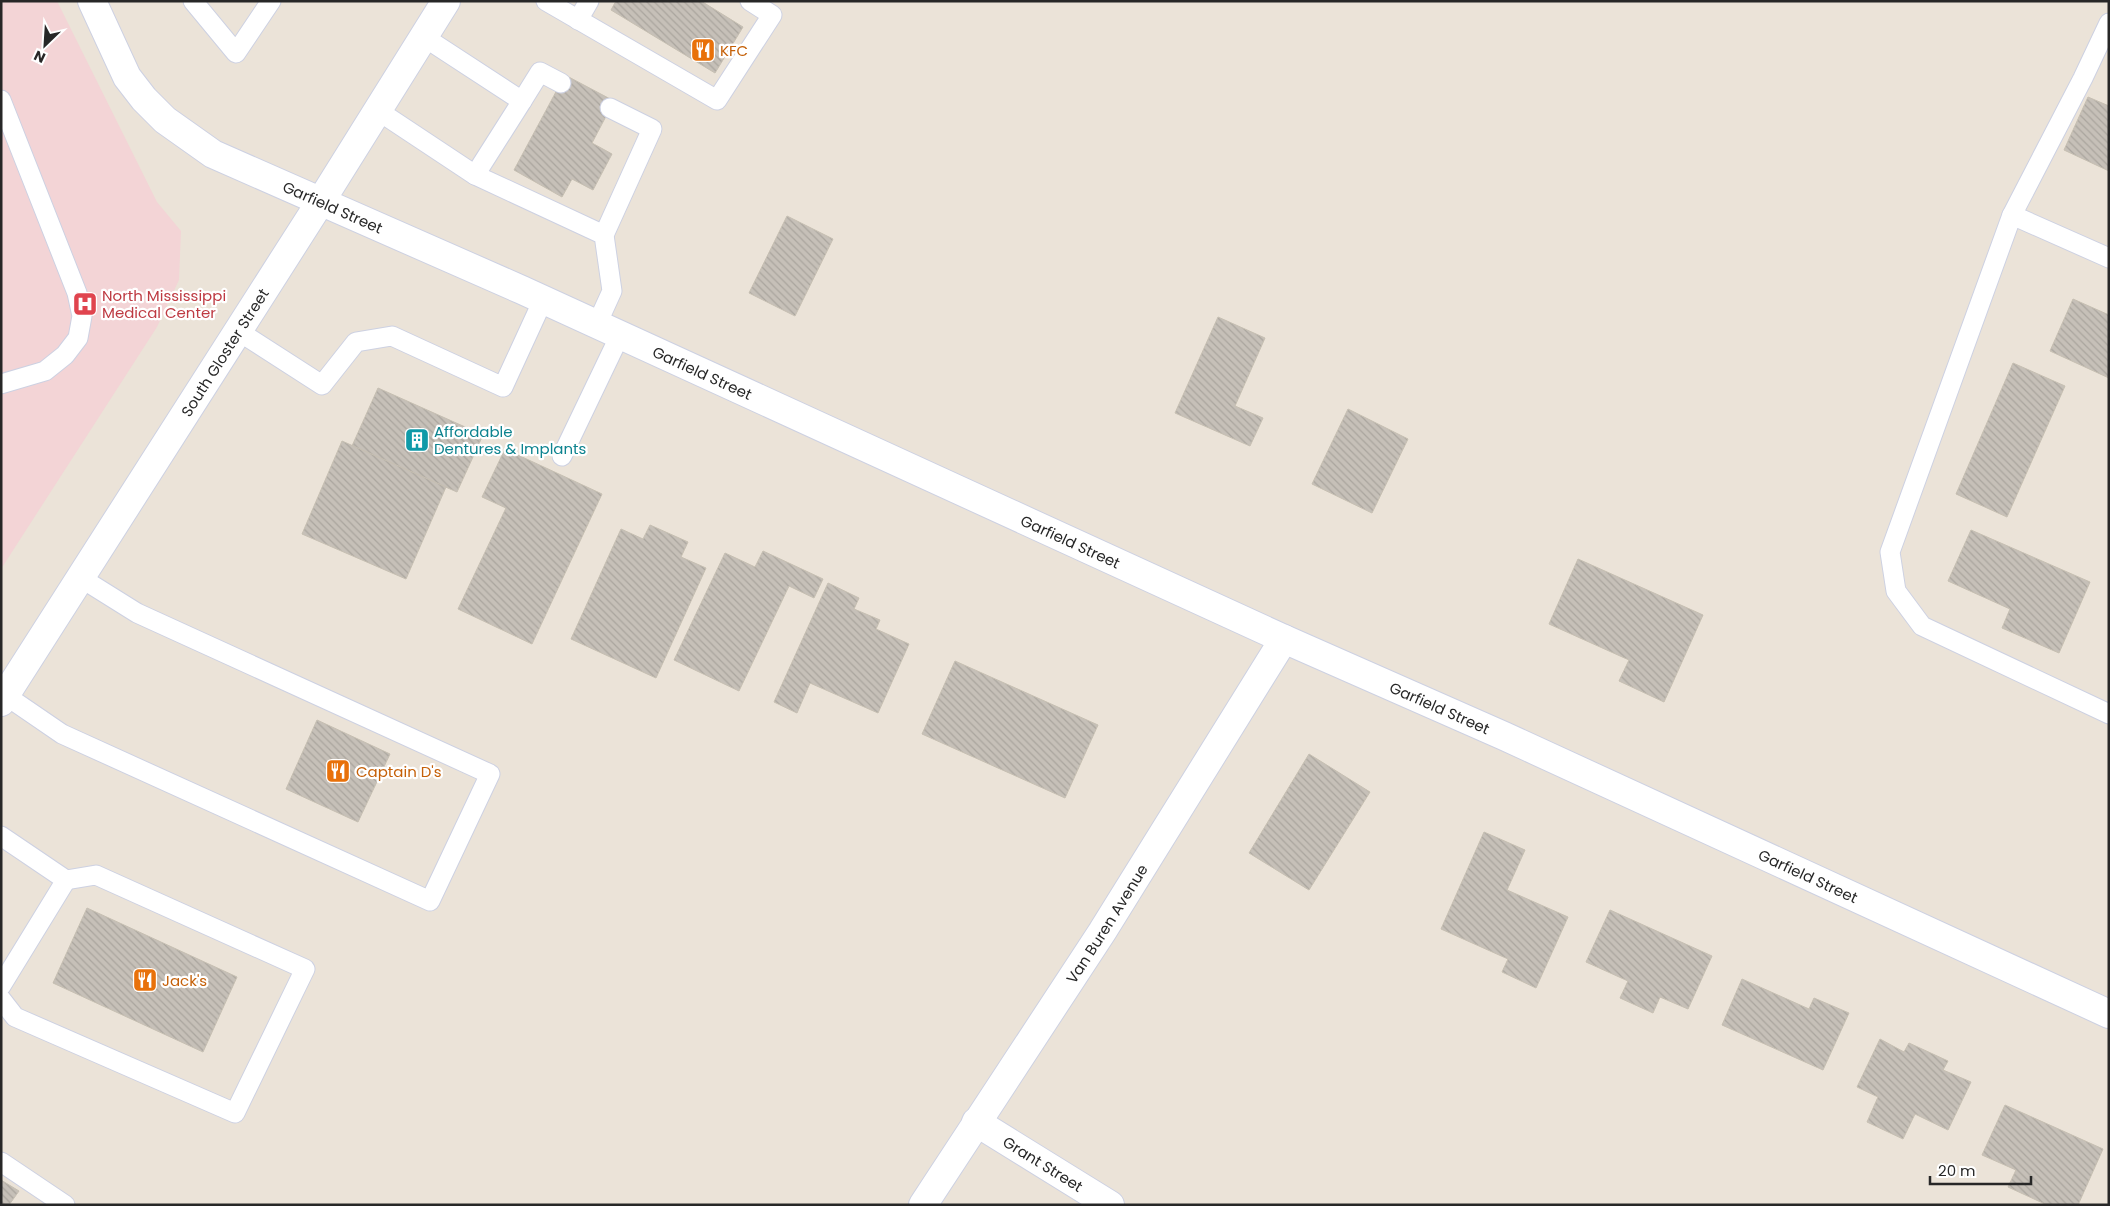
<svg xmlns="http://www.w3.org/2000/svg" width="2110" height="1206" font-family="Poppins,sans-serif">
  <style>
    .medical { fill: #f3d4d6 }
    .building { fill: url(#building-back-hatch); stroke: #c6bfb2 }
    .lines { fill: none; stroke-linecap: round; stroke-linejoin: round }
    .lane-casing { stroke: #cdd1e2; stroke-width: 21 }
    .street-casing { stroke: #cdd1e2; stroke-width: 30 }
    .secondary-casing { stroke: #cdd1e2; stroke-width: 30 }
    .lane { stroke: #fff; stroke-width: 19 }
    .street { stroke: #fff; stroke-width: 28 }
    .secondary { stroke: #fff; stroke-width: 28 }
    .labels { text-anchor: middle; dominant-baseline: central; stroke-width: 4.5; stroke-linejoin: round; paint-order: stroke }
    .food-label { font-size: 15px; fill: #c56008; stroke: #fff; text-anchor: start }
    .street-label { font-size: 15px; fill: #272727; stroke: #fff }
    .health-label { font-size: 15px; fill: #be3a42; stroke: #fff; text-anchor: start }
    .culture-label { font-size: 15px; fill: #0d838f; stroke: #fff; text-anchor: start }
  </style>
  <defs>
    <pattern id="building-back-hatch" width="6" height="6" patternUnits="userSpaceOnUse" patternTransform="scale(1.25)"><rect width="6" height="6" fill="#c6c0b8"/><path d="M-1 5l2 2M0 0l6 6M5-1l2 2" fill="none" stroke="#aaa59e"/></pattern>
  </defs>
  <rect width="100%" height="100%" fill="#ebe3d8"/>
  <!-- medical -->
  <polygon class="medical" points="1,1 57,1 157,202 181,231 179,280 157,327 1,569"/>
  <!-- building -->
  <g class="building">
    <polygon points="616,1 701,1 743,27 715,73 611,10"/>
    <polygon points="565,75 614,101 592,143 612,154 593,190 572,179 562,197 514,170"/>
    <polygon points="2088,97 2109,106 2109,171 2064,150"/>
    <polygon points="787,216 833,239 795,316 749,293"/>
    <polygon points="2073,299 2109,315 2109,378 2050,351"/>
    <polygon points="1218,317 1265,338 1235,406 1263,418 1250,446 1175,413"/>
    <polygon points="2013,363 2065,386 2007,517 1956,494"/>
    <polygon points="378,388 483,435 457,492 352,446"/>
    <polygon points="1348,409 1408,439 1372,513 1312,484"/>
    <polygon points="342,441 446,487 406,579 302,534"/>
    <polygon points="505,449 602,494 532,644 458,609 506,508 482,497"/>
    <polygon points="650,525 688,542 681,557 706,568 656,678 571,639 621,529 643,539"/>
    <polygon points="1971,530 2090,582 2059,653 2002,628 2010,609 1948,581"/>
    <polygon points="763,551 823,579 814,598 789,586 739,691 674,660 725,553 755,567"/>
    <polygon points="1578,559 1703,615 1664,702 1619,681 1629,660 1549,624"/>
    <polygon points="828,583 859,598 854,609 880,620 876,629 909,644 878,713 810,683 797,713 774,702"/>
    <polygon points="955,661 1098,725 1065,798 922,734"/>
    <polygon points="317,720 390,754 358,822 286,789"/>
    <polygon points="1309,754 1370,792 1309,890 1249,853"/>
    <polygon points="1484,832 1525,850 1507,890 1568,917 1536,988 1502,972 1508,959 1441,929"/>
    <polygon points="87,908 237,977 203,1052 53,983"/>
    <polygon points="1610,910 1712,956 1688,1009 1660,997 1653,1013 1620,998 1628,981 1586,962"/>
    <polygon points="1742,979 1809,1009 1814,998 1849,1013 1823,1070 1722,1025"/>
    <polygon points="1880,1039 1904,1052 1909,1043 1948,1061 1943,1070 1971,1082 1948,1130 1915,1114 1903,1139 1867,1122 1878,1097 1857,1087"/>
    <polygon points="2005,1105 2103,1149 2078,1205 2047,1205 2008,1187 2016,1170 1982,1155"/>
    <polygon points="1,1180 19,1191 9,1205 1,1205"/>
  </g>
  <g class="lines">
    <defs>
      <g id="lane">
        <polyline points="193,1 236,53 271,1"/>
        <polyline points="546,1 717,100 772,15 750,1"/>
        <polyline points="578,20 589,1"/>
        <polyline points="424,37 522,101 475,175 604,235 612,291 597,324"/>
        <polyline points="1,100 77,293 82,316 78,338 65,355 45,371 1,384"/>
        <polyline points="522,101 540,72 561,83"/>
        <polyline points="377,110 475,175"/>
        <polyline points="2012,215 2083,78 2109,23"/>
        <polyline points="604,235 652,129 610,108"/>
        <polyline points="2109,258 2012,215 1890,552 1896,591 1922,626 2109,714"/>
        <polyline points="238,331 322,385 356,342 392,336 503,387 543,300"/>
        <polyline points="562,456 620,335"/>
        <polyline points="5,695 62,734 430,901 490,774 137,613 81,578"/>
        <polyline points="1,836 66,880 96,875 305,969 235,1113 15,1017 1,999"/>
        <polyline points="1,986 66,880"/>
        <polyline points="1,1162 65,1205"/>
      </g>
      <g id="street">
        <path id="s1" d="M92,1L127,77L144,99L165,120L213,154L522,290L1284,639L1504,736L2109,1014"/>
        <path id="s2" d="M976,1122L1110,1205"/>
        <path id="s3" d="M923,1205L1102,932L1284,639"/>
      </g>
      <g id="secondary">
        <path id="s4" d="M1,702L321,201L446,1"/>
      </g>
    </defs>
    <!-- lane casing -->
    <use href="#lane" class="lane-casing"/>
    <!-- street casing -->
    <use href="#street" class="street-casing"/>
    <!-- secondary casing -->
    <use href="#secondary" class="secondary-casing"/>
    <!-- lane -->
    <use href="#lane" class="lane"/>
    <!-- street -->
    <use href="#street" class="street"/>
    <!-- secondary -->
    <use href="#secondary" class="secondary"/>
  </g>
  <!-- icons -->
  <defs>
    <symbol id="restaurant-square" viewBox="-11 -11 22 22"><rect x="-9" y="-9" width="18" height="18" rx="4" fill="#e8710a" stroke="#fff"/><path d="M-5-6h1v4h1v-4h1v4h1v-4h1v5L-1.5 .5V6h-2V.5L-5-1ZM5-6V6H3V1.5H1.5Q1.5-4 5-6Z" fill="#fff"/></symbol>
    <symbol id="hospital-square" viewBox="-11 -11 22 22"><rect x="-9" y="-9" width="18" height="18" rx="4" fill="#e0444e" stroke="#fff"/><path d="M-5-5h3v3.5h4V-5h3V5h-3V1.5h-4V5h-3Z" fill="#fff"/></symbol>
    <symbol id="building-square" viewBox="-11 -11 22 22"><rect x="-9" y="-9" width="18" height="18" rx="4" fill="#0f9aa8" stroke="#fff"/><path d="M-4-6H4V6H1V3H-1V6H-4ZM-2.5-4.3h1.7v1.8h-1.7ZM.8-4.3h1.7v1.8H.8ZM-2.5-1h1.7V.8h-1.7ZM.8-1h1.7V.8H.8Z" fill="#fff"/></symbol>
  </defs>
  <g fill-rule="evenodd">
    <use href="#restaurant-square" x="689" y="36" width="28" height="28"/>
    <use href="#hospital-square" x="71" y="290" width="28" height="28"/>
    <use href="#building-square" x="403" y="426" width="28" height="28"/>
    <use href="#restaurant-square" x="324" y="757" width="28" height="28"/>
    <use href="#restaurant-square" x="131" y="966" width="28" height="28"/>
  </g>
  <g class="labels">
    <!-- food labels -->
    <g class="food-label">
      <text x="720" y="50">KFC</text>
      <text x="356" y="771">Captain D's</text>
      <text x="162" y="980">Jack's</text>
    </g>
    <!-- street labels -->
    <g class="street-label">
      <text stroke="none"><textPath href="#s1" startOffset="331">Garfield Street</textPath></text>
      <text stroke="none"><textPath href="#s4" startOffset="415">South Gloster Street</textPath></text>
      <text stroke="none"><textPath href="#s1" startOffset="736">Garfield Street</textPath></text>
      <text stroke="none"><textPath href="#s1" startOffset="1141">Garfield Street</textPath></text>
      <text stroke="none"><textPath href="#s1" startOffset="1546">Garfield Street</textPath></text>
      <text stroke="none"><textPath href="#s1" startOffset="1951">Garfield Street</textPath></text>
      <text stroke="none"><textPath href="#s3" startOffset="336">Van Buren Avenue</textPath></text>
      <text stroke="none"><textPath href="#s2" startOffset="79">Grant Street</textPath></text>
    </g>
    <!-- health labels -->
    <g class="health-label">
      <text x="102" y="295">North Mississippi<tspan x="102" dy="17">Medical Center</tspan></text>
    </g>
    <!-- culture labels -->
    <g class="culture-label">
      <text x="434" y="431">Affordable<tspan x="434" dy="17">Dentures &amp; Implants</tspan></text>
    </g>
  </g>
  <!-- border -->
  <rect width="2110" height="1206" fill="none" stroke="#272727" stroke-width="5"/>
  <!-- north arrow -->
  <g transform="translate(45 45) rotate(205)" stroke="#ffffff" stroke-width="4" paint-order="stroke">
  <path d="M0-4L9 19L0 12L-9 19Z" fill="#272727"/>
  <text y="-8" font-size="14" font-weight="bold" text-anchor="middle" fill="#272727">N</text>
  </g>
  <!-- scale -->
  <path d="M1930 1176v8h101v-8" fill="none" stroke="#272727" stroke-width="2.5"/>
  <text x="1938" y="1176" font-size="15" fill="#272727" stroke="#ffffff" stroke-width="4" paint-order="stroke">20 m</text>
</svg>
